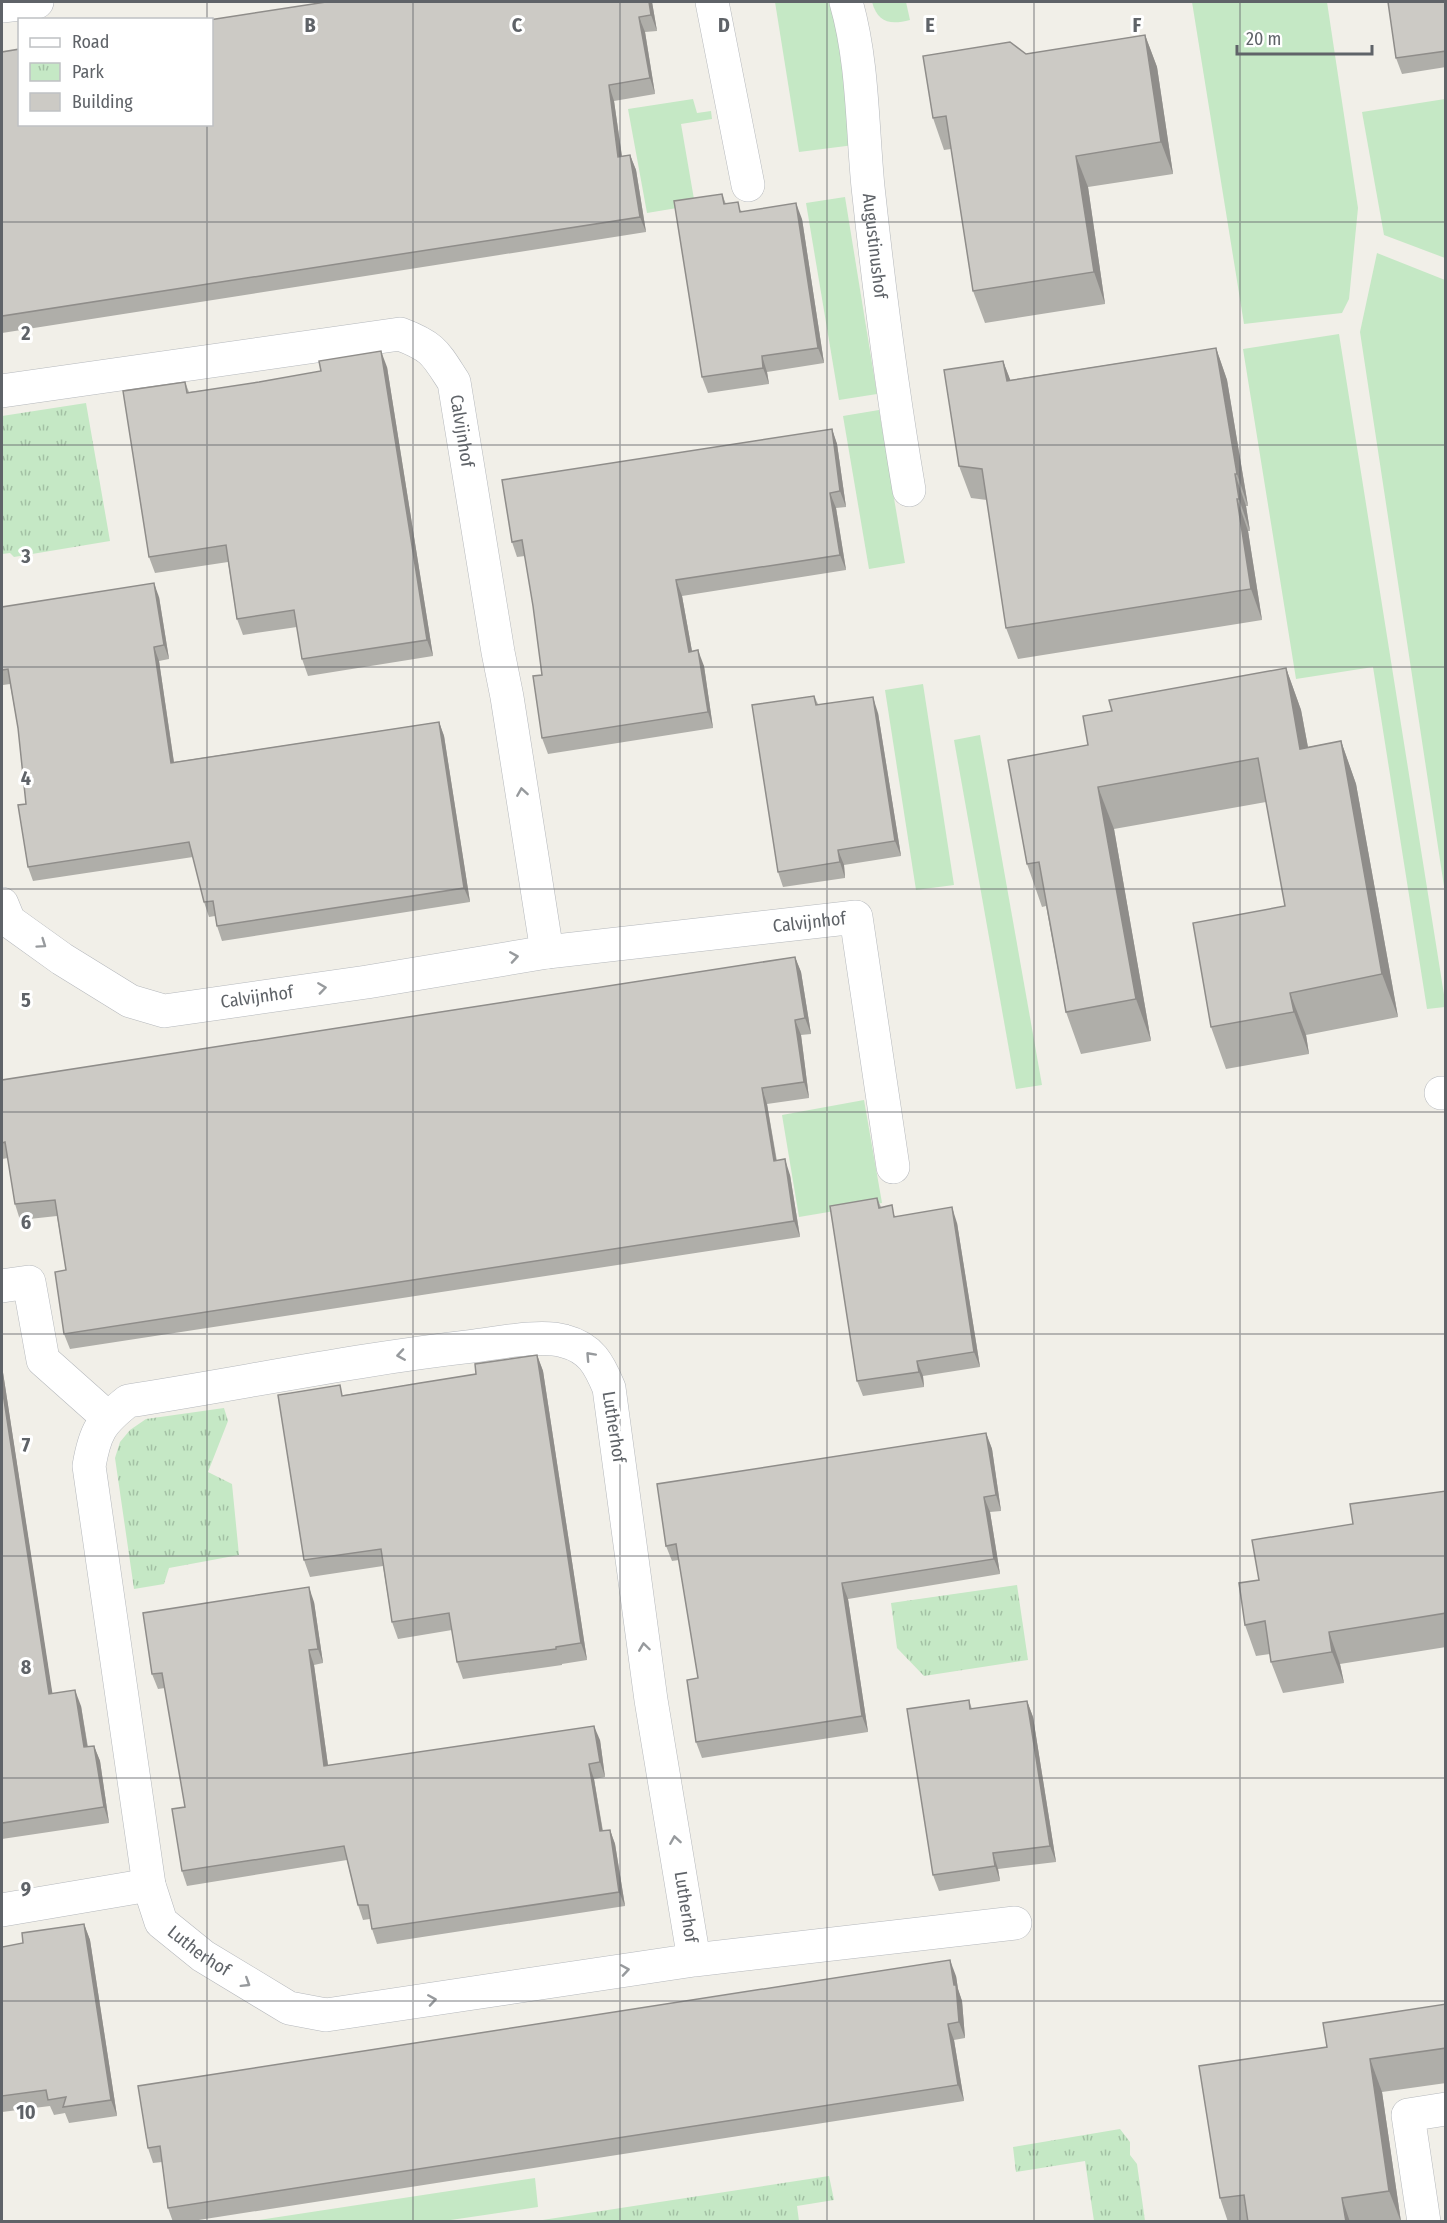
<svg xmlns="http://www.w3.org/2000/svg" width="1447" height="2223" font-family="'Fira Sans Condensed',sans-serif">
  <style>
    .green { fill: #c5e8c5 }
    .park { fill: url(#park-tufts) }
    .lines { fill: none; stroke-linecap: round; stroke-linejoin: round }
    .minor-casing { stroke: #b5b8bc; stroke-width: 34 }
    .minor { stroke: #fff; stroke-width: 33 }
    .wall { fill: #afaea9 }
    .shaded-wall { fill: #8f8d8a }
    .building { fill: #cccac5; stroke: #8f8d8a; stroke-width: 1.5 }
    .oneway { stroke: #979a9d }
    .grid { fill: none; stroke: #5f6368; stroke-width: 1.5; stroke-opacity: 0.55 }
    .labels { text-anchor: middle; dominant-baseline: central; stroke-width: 6; stroke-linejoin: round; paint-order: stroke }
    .street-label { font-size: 18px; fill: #5f6368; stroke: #fff }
    .grid-label { font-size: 20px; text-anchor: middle; font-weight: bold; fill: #5f6368; stroke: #fff; stroke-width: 6; stroke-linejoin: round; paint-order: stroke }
  </style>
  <defs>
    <pattern id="park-tufts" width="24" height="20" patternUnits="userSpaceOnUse" patternTransform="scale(1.5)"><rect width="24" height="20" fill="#c5e8c5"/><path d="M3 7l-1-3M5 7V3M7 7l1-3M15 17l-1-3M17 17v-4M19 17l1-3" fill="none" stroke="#a3c0a4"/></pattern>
  </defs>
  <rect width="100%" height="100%" fill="#f1efe8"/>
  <!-- green -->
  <g class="green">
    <polygon points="775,2 832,2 854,145 799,152"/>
    <path d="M872,2H906L910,20C890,25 878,23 872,2Z"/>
    <polygon points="1192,2 1327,2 1358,208 1349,299 1342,313 1244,324"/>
    <polygon points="693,99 697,113 711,111 712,119 681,124 695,205 647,213 628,109"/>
    <polygon points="1445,99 1446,99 1445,258 1384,235 1362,112"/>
    <polygon points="845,197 877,394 839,400 806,203"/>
    <polygon points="1377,253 1445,280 1446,427 1444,427 1446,439 1445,893 1360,332"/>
    <polygon points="1339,334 1445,1001 1445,1007 1427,1009 1373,667 1296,679 1243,349"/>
    <polygon points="879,410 905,563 869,569 843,416"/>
    <polygon points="923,684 954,885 916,890 885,690"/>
    <polygon points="980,735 1042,1085 1016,1089 954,740"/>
    <polygon points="864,1100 882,1203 799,1217 782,1115"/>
    <polygon points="535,2178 538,2207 444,2221 253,2221"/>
  </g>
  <!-- park -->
  <g class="park">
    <polygon points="86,403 110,541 14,557 10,553 2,554 2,416"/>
    <polygon points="224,1408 228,1421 208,1472 232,1484 239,1555 169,1568 164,1584 134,1589 115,1458 120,1442 130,1430 146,1419"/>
    <polygon points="1017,1585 1028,1660 924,1676 897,1648 891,1603"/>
    <polygon points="1120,2129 1130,2142 1130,2155 1137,2164 1145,2221 1094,2221 1085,2161 1016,2172 1013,2147"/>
    <polygon points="829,2176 834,2200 797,2206 799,2221 536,2221"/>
  </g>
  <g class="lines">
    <defs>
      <g id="minor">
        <polyline points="712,2 748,185"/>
        <path id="s1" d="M846,2C863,61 862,125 868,187C879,289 892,390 909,490"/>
        <polyline points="2,6 37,2"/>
        <path id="s2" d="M2,391L400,334C434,347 435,353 454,382L498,652L507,697L547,952L367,982L164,1011L130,1001L62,959L9,921L2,904"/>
        <path id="s3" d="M547,952L856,917L893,1167"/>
        <polyline points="1441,1093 1446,1093"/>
        <polyline points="2,1286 29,1282 43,1360 107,1417"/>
        <polyline points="2,1910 149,1885"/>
        <path id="s4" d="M694,1960L651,1700L609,1388C599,1364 591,1348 564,1341C542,1334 498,1343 474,1346C358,1359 243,1383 128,1401C100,1423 95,1432 89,1466L149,1885L161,1922L203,1956L289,2008L326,2015L694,1960L1015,1923"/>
        <polyline points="1424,2222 1408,2115 1446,2109"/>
      </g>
    </defs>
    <!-- minor casing -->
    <use href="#minor" class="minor-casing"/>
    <!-- minor -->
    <use href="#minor" class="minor"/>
  </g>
  <!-- wall -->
  <g class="wall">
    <polygon points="652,2 657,31 645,32 655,94 614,101 622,156 630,155 636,170 646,232 2,333 2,52"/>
    <polygon points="1446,2 1446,67 1402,74 1396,58"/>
    <polygon points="1145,35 1157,67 1173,174 1088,187 1105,304 985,323 973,291 951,149 944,150 933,118 1026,54"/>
    <polygon points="722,194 726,204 742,211 802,219 824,363 767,372 769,384 708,393 702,377"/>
    <polygon points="1216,348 1227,380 1248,506 1246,506 1250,531 1248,531 1262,620 1018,659 1006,628 987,500 971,498 959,466 1003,361 1010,380"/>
    <polygon points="387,367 433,656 308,676 302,659 297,627 243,635 237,619 228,562 155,573 149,557 185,382 189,392"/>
    <polygon points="832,429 837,444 846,507 836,508 846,570 682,596 692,651 704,666 713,728 548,754 542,738 542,675 533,606 525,556 517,557 512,542"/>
    <polygon points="159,597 169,659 159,661 174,762 439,722 444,736 470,902 222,941 217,926 215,916 209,917 204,902 193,857 33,881 28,867 26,804 18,728 10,684 3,685 2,681 2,607"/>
    <polygon points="1286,668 1301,710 1308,747 1341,741 1356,784 1398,1017 1306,1035 1309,1054 1226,1069 1211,1027 1285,906 1266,802 1114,829 1151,1041 1081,1054 1066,1012 1046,906 1042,907 1027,864 1088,745 1112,711"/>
    <polygon points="814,696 818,704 878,713 901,856 844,865 845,878 783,887 778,872"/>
    <polygon points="795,957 801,972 811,1034 801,1035 809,1098 767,1104 777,1161 790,1175 800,1237 70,1349 64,1334 66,1270 57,1216 20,1220 15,1204 8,1158 2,1159 2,1080"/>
    <polygon points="877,1198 881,1207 897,1217 957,1223 980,1367 923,1376 924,1387 863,1396 857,1381"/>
    <polygon points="537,1355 543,1371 587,1660 562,1664 562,1665 463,1679 457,1662 452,1630 398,1639 392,1622 383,1566 310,1577 304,1560 344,1395 420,1383 476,1374"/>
    <polygon points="2,1366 52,1694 81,1706 88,1747 94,1746 100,1761 109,1823 2,1839"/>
    <polygon points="986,1433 992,1449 1001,1511 990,1512 1000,1574 848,1599 868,1732 702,1758 696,1742 698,1678 679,1560 672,1561 666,1546"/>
    <polygon points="1446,1491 1446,1647 1340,1664 1344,1683 1283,1693 1271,1662 1270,1654 1256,1656 1245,1625 1353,1524"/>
    <polygon points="314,1602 323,1663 314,1665 328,1765 600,1740 605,1777 594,1779 603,1831 610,1830 615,1844 625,1906 377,1944 372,1929 370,1919 363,1920 358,1905 347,1860 187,1886 182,1871 185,1807 165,1688 158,1689 152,1674"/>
    <polygon points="969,1700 972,1709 1027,1701 1033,1717 1056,1862 998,1869 1000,1881 939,1891 933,1875"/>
    <polygon points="84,1924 90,1940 117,2116 69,2123 65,2113 54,2115 50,2106 2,2112 2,1947 23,1943"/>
    <polygon points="956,1976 958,1989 962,2001 965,2038 954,2040 964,2101 186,2222 173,2222 168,2208 162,2162 153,2163 148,2148"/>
    <polygon points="1446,2004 1446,2083 1382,2092 1401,2222 1228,2222 1220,2198 1327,2047"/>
  </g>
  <!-- shaded-wall -->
  <g class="shaded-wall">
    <polygon points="649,2 652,2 657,31 651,15"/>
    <polygon points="639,17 645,32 655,94 650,78"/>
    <polygon points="1145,35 1157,67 1173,174 1161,142"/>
    <polygon points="609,85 614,101 624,172 618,157"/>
    <polygon points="630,155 636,170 646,232 640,217"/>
    <polygon points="1076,156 1088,187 1105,304 1094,272"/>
    <polygon points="796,203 802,219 824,363 818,348"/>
    <polygon points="1216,348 1227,380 1248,506 1237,474"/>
    <polygon points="381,351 387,367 433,656 427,640"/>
    <polygon points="762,356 767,372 769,384 763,368"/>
    <polygon points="1003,361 1015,392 1007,381"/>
    <polygon points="832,429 837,444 846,507 840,491"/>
    <polygon points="1235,474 1246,506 1250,531 1239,499"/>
    <polygon points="830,493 836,508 846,570 840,555"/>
    <polygon points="1237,499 1248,531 1262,620 1251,589"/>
    <polygon points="676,580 682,596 695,668 689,652"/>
    <polygon points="154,583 159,597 169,659 164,645"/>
    <polygon points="154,647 159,661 176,777 171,763"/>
    <polygon points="698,650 704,666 713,728 708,712"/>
    <polygon points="1286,668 1301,710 1316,791 1300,749"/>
    <polygon points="873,697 878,713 901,856 895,841"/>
    <polygon points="439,722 444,736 470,902 464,888"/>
    <polygon points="1341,741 1356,784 1398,1017 1382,974"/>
    <polygon points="1098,787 1114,829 1151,1041 1136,999"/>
    <polygon points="838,850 844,865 845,878 840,862"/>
    <polygon points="795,957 801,972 811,1034 805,1018"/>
    <polygon points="1290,993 1306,1035 1309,1054 1294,1012"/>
    <polygon points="795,1020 801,1035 809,1098 804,1082"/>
    <polygon points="762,1088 767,1104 779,1177 774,1161"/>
    <polygon points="785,1159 790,1175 800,1237 794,1221"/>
    <polygon points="952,1207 957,1223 980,1367 974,1352"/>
    <polygon points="537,1355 543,1371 587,1660 581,1643"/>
    <polygon points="917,1361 923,1376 924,1387 919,1372"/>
    <polygon points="2,1366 55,1710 49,1694 2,1387"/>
    <polygon points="986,1433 992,1449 1001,1511 996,1495"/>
    <polygon points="984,1497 990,1512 1000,1574 994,1559"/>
    <polygon points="842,1583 848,1599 868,1732 862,1716"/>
    <polygon points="309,1587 314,1602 323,1663 318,1649"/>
    <polygon points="1329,1632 1340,1664 1344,1683 1332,1652"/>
    <polygon points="309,1650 314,1665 330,1780 324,1766"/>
    <polygon points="75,1690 81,1706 90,1763 84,1747"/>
    <polygon points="1027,1701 1033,1717 1056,1862 1050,1846"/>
    <polygon points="594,1726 600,1740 605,1777 600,1762"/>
    <polygon points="94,1746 100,1761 109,1823 104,1807"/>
    <polygon points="589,1764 594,1779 605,1846 600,1831"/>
    <polygon points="610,1830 615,1844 625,1906 619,1892"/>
    <polygon points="993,1853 998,1869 1000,1881 995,1866"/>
    <polygon points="84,1924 90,1940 117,2116 111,2100"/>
    <polygon points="950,1960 956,1976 958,1989 962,2001 965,2038 959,2022"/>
    <polygon points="948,2024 954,2040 964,2101 958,2085"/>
    <polygon points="1370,2059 1382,2092 1401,2222 1389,2191"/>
    <polygon points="1342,2198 1350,2222 1346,2222"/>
  </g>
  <!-- building -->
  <g class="building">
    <polygon points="326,2 649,2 651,15 639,17 650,78 609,85 618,157 630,155 640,217 2,316 2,52 20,49 20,124 212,124 212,20 209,20"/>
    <polygon points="1388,2 1446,2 1446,51 1396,58"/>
    <polygon points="1145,35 1161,142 1076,156 1094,272 973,291 946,116 933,118 923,56 1010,42 1026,54"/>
    <polygon points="722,194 724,204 738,202 740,212 796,203 818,348 762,356 763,368 702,377 674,201"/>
    <polygon points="1216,348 1237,474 1235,474 1239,499 1237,499 1251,589 1006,628 982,469 959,466 944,370 1003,361 1007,381"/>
    <polygon points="381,351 427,640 302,659 294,610 237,619 226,545 149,557 123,391 185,382 187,393 259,382 321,371 319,361"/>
    <polygon points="832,429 840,491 830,493 840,555 676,580 689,652 698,650 708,712 542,738 533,676 542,675 533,606 522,540 512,542 502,480"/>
    <polygon points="154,583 164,645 154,647 171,763 439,722 464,888 217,926 213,901 204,902 189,842 28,867 18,805 26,804 18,728 8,669 2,670 2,607"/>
    <polygon points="1286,668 1300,749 1341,741 1382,974 1290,993 1294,1012 1211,1027 1193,923 1285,906 1258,758 1098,787 1136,999 1066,1012 1039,862 1027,864 1008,760 1088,745 1083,716 1112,711 1109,700"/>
    <polygon points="814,696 816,705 873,697 895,841 838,850 840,862 778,872 752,705"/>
    <polygon points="795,957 805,1018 795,1020 804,1082 762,1088 774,1161 785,1159 794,1221 64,1334 55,1272 66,1270 55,1200 15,1204 5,1142 2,1143 2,1080"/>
    <polygon points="877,1198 879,1208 892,1205 894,1217 952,1207 974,1352 917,1361 919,1372 857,1381 830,1206"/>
    <polygon points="537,1355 581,1643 556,1647 556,1649 457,1662 449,1613 392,1622 381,1549 304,1560 278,1395 340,1385 342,1396 420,1383 476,1374 475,1364"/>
    <polygon points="2,1387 49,1694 75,1690 84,1747 94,1746 104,1807 2,1823"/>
    <polygon points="986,1433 996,1495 984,1497 994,1559 842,1583 862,1716 696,1742 687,1680 698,1678 676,1544 666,1546 657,1484"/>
    <polygon points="1446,1491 1446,1613 1329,1632 1332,1652 1271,1662 1265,1621 1245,1625 1239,1583 1259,1580 1252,1540 1353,1524 1350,1504"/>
    <polygon points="309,1587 318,1649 309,1650 324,1766 594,1726 600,1762 589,1764 600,1831 610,1830 619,1892 372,1929 368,1905 358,1905 344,1846 182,1871 172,1809 185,1807 162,1673 152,1674 143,1613"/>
    <polygon points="969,1700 970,1709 1027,1701 1050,1846 993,1853 995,1866 933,1875 907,1709"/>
    <polygon points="84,1924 111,2100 63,2107 66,2097 48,2100 46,2090 2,2096 2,1947 23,1943 22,1933"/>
    <polygon points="950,1960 954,1985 956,1985 959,2022 948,2024 958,2085 168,2208 160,2146 148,2148 138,2086"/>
    <polygon points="1446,2004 1446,2048 1370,2059 1389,2191 1342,2198 1346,2222 1248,2222 1244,2195 1220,2198 1199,2066 1327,2047 1323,2023"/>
  </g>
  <!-- one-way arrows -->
  <defs><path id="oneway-chevron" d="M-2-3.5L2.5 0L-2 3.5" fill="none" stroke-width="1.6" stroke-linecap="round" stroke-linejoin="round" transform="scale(1.5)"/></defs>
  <g class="oneway">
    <use href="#oneway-chevron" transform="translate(522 792) rotate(-99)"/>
    <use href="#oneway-chevron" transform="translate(42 944) rotate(35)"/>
    <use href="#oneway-chevron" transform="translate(514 957) rotate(-9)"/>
    <use href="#oneway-chevron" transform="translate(322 988) rotate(-8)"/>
    <use href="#oneway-chevron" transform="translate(401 1355) rotate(171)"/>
    <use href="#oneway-chevron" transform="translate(590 1356) rotate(-133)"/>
    <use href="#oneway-chevron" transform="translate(644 1647) rotate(-98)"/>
    <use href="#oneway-chevron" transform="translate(675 1840) rotate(-99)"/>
    <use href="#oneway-chevron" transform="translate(625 1970) rotate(-9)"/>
    <use href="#oneway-chevron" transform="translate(246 1983) rotate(32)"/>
    <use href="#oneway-chevron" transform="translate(432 2000) rotate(-9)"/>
  </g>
  <!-- grid -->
  <path class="grid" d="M207,2V20M413,2V2222M620,2V2222M827,2V2222M1034,2V2222M1240,2V2222M207,124V2222M2,222H1446M2,445H1446M2,667H1446M2,889H1446M2,1112H1446M2,1334H1446M2,1556H1446M2,1778H1446M2,2001H1446"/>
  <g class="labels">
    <!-- street labels -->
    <g class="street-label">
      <text stroke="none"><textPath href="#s1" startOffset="246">Augustinushof</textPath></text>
      <text stroke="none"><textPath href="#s2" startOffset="526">Calvijnhof</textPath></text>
      <text stroke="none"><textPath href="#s3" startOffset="264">Calvijnhof</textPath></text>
      <text transform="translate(257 997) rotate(-8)">Calvijnhof</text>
      <text transform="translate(614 1427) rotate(81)">Lutherhof</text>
      <text transform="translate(686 1907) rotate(81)">Lutherhof</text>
      <text stroke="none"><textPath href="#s4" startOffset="1676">Lutherhof</textPath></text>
    </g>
  </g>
  <g class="grid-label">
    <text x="310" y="32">B</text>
    <text x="517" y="32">C</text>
    <text x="724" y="32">D</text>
    <text x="930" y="32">E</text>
    <text x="1137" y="32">F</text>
    <text x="26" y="340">2</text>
    <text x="26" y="563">3</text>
    <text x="26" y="785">4</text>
    <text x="26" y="1007">5</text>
    <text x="26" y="1229">6</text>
    <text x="26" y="1452">7</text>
    <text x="26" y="1674">8</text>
    <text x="26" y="1896">9</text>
    <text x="26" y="2119">10</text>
  </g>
  <!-- border -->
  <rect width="1447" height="2223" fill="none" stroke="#5f6368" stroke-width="6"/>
  <!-- legend -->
  <rect x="18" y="18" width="195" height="108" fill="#ffffff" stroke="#bfc1c3" stroke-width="1.5"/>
  <rect x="30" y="38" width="30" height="9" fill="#ffffff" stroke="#bfc1c3" stroke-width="1.5"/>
  <text x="72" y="48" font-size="18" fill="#5f6368">Road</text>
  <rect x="30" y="63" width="30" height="18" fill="url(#park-tufts)" stroke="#bfc1c3" stroke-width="1.5"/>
  <text x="72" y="78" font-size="18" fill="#5f6368">Park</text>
  <rect x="30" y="93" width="30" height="18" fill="#cccac5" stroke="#bfc1c3" stroke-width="1.5"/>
  <text x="72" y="108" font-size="18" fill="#5f6368">Building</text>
  <!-- scale -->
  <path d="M1237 45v9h135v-9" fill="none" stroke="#5f6368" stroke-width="3"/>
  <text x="1246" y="45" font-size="18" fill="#5f6368" stroke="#ffffff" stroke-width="4.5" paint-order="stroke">20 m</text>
</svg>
